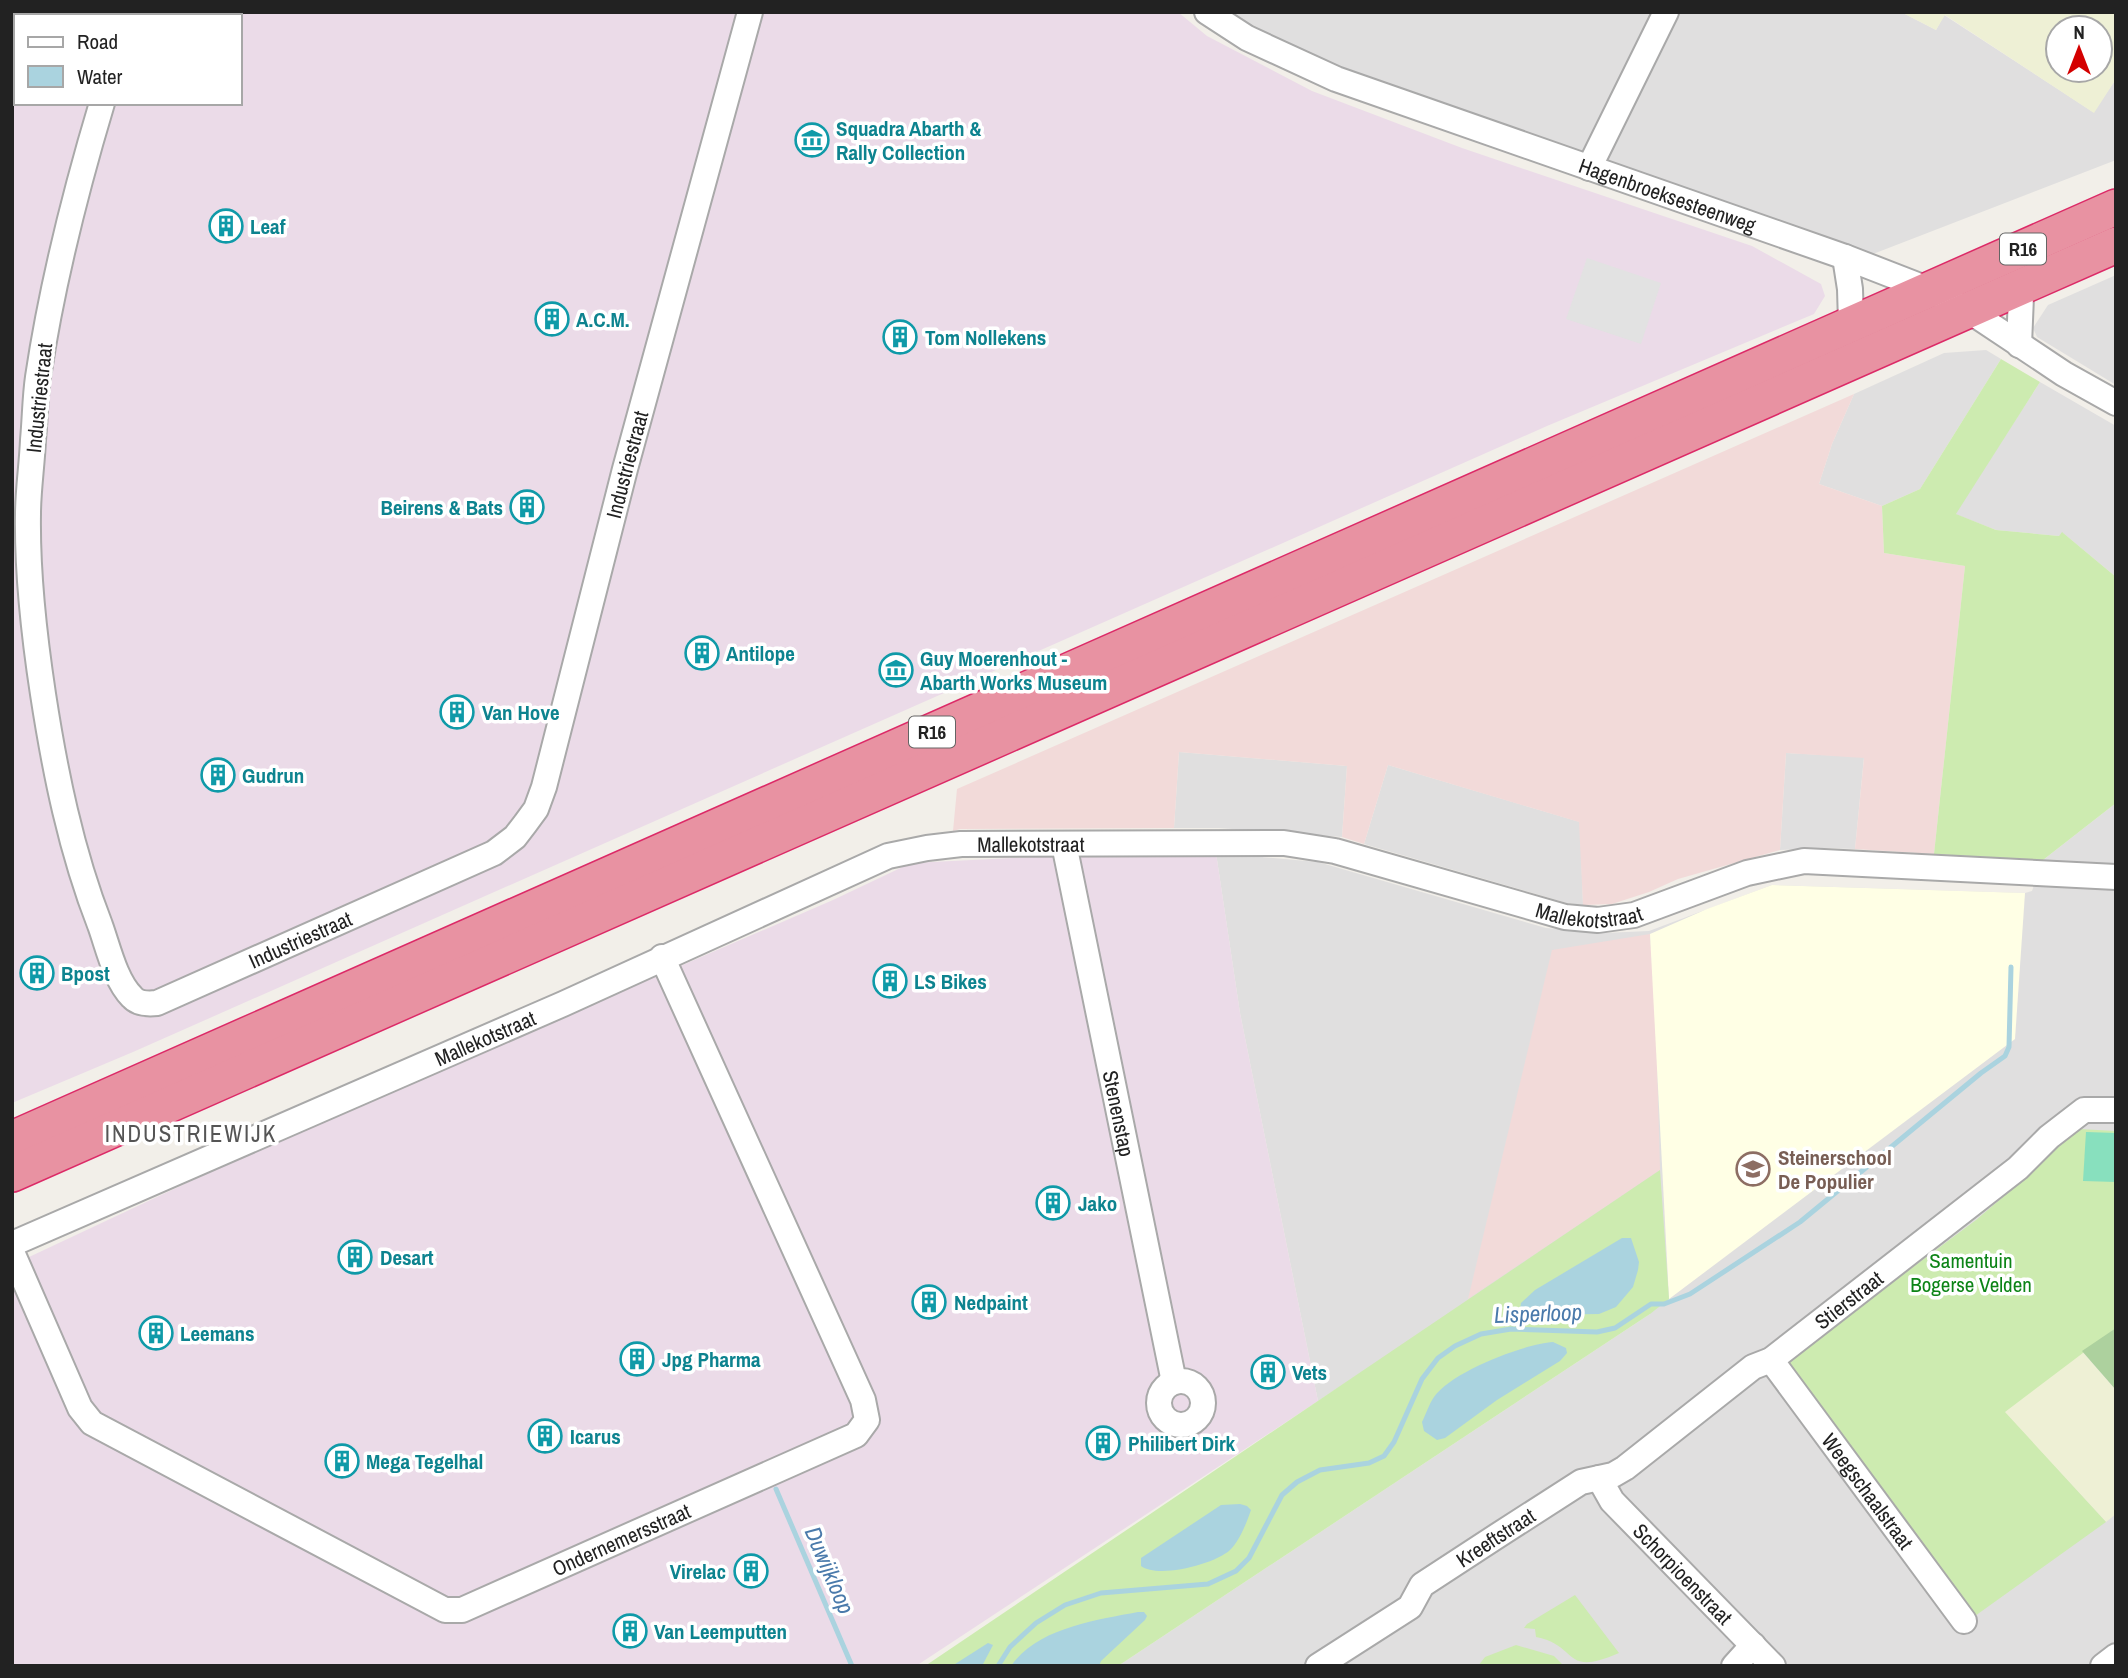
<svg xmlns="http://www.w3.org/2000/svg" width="2128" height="1678" font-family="'Archivo Narrow',sans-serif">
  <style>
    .residential { fill: #e0dfdf }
    .commercial { fill: #f2dad9 }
    .industrial { fill: #ebdbe8; fill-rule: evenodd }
    .education { fill: #ffffe5 }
    .farmland { fill: #eef0d5; fill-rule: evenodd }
    .grass { fill: #cdebb0 }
    .forest { fill: #add19e }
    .pitch { fill: #88e0be }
    .parking { fill: #e2e2e2 }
    .water { fill: #aad3df }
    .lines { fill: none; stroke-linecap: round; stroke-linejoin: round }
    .stream { stroke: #aad3df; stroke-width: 5 }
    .minor-casing { stroke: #a9a9a9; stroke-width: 28 }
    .highway-casing { stroke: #dc2a67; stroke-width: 38 }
    .minor { stroke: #fff; stroke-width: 24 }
    .highway { stroke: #e892a2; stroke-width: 35 }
    .labels { text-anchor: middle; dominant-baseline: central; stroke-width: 7; stroke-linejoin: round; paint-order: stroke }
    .shield { fill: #fff; stroke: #646464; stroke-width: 2 }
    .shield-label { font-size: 19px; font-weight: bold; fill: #222 }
    .culture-label { font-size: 21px; font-weight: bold; fill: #0d838f; stroke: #fff; text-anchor: start }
    .street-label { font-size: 21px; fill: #222; stroke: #fff }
    .education-label { font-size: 21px; font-weight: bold; fill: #785e54; stroke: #fff; text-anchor: start }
    .park-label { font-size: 21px; fill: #0c8416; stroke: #fff }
    .neighbourhood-label { font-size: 23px; letter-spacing: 2px; fill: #555; stroke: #fff }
    .water-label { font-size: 23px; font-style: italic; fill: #4a7aab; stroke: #fff }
  </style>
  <rect width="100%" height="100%" fill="#f2efe9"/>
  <!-- residential -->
  <g class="residential">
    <polygon points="1222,12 1657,12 1582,157 1341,73"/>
    <polygon points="1679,12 1901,12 1936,30 1944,15 2093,112 2116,79 2116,160 1873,254 1605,160"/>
    <polygon points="2116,275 2116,385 2037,337 2033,328 2048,305"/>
    <polygon points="1986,350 2001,359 1920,489 1882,506 1819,484 1832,444 1854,394 1944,353"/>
    <polygon points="2040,382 2116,426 2116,577 2063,533 2059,536 1996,530 1955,514"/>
    <polygon points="1179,752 1347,766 1342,837 1219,828 1174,828"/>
    <polygon points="1786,753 1864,757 1855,849 1826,848 1780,850"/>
    <polygon points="1388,765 1580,822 1583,905 1567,903 1364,844"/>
    <polygon points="2116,803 2116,1666 1118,1666 1650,1314 1585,1226 1318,1401 1240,1013 1216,853 1318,862 1546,928 1604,933 1649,931 1772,885 2025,893 2032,891 2043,860"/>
  </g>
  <!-- commercial -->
  <g class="commercial">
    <polygon points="1854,394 1832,444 1819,484 1882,506 1884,553 1965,566 1934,854 1855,849 1864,758 1786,753 1780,850 1678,879 1649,892 1612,904 1583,905 1579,822 1388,765 1364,844 1342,837 1347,766 1179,752 1174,828 960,829 953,831 957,789"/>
    <polygon points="1650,934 1656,1030 1660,1170 1468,1299 1552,950"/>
  </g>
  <!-- industrial -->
  <g class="industrial">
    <path d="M12,12H1178L1207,36L1312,91L1462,148L1752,246L1821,284L1825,296L1814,314L1547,426L133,1052L12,1103ZM16,16H240V103H16Z"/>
    <polygon points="1216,853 1240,1013 1318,1401 916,1666 12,1666 12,1265 287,1136 833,900 911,863 1035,857"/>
  </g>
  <!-- education -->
  <polygon class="education" points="1772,885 2025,893 2015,1039 1669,1299 1650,934 1707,909"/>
  <!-- farmland -->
  <g class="farmland">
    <path d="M1901,12H2116V79L2094,113L1945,15L1936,30ZM2058,28H2100V70H2058Z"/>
    <polygon points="2082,1351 2116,1390 2116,1514 2106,1522 2004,1412"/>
  </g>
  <!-- grass -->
  <g class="grass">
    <polygon points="2001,359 2040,382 1956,514 1996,530 2059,536 2062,532 2116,577 2116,803 2043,860 1934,854 1965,566 1884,553 1882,506 1920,489"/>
    <polygon points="2079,1129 2116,1131 2116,1328 2005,1412 2106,1522 1975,1616 1787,1361 1976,1220 2040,1165 2043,1152"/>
    <polygon points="1660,1170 1669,1299 1650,1314 1118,1666 925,1666"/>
    <path d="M1575,1595L1619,1653C1562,1678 1579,1645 1536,1637L1535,1629L1524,1628L1527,1624Z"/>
    <polygon points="1516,1645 1554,1656 1564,1666 1478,1666 1485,1657"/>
  </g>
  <!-- forest -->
  <polygon class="forest" points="2116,1328 2116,1390 2082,1351"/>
  <!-- pitch -->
  <polygon class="pitch" points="2086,1132 2116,1133 2116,1182 2083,1181"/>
  <!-- parking -->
  <polygon class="parking" points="1587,258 1661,283 1641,344 1566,319"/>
  <!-- water -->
  <g class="water">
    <polygon points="1622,1238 1631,1238 1639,1262 1638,1270 1633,1287 1616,1307 1599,1314 1531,1315 1523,1313 1520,1309 1521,1303 1535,1290"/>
    <path d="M1553,1342L1566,1348L1567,1353L1560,1361L1497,1400L1445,1438L1437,1440L1424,1431L1422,1422C1426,1414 1429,1404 1434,1397C1451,1372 1523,1344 1553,1342Z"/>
    <path d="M1240,1504L1247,1506L1251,1510C1247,1522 1239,1542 1230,1550C1215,1564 1158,1579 1141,1566V1558L1221,1505Z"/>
    <path d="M1138,1612H1144L1147,1616L1145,1620L1101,1661L1099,1666H1011C1037,1628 1096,1620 1138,1612Z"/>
    <polygon points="988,1643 993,1645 982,1666 952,1666"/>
  </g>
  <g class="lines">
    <!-- stream -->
    <g class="stream">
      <polyline points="776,1489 852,1666"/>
      <polyline points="998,1666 1010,1647 1036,1623 1065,1605 1101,1593 1208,1584 1236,1571 1249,1558 1282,1495 1297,1482 1320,1470 1369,1463 1384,1456 1394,1442 1422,1379 1438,1358 1455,1346 1481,1334 1511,1329 1597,1332 1615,1328 1651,1304 1664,1304 1690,1294 1800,1222 1981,1073 2005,1056 2009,1047 2011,967"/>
    </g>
    <defs>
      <g id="minor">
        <path id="s1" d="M1207,12L1247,38L1336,79L1845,257L1930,290L1968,310L2064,374L2116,403"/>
        <polyline points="127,16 128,12"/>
        <path id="s2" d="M102,103C75,193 52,284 38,377C35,398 35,419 33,440C32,465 28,490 28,514C27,574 34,635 43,694C55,772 71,851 100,925C108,947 115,980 132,997C138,1004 148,1004 157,1003L494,853L515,837L525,824L536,809L544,787L625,469L750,12"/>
        <polyline points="1589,168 1666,12"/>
        <polyline points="1845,257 1850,289 1851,323"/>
        <polyline points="2019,345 2021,296 2025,285"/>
        <path id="s3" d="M1064,844L1174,1382"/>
        <path id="s4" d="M12,1244L563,1004L888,856L927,848L961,844L1284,843L1335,851L1565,917L1598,920L1634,915L1747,873L1804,861L2116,877"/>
        <path id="s5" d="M12,1252L80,1408L92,1423L445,1610H462L856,1435L867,1420L863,1400L662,957"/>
        <path id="s6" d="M1771,1360L1964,1621"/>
        <circle cx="1181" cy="1403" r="22"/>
        <path id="s7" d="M1599,1478L1612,1501L1773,1666"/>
        <path id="s8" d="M1318,1666L1410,1607L1422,1585L1497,1536L1581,1482L1613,1475L1625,1468L1753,1367L1771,1360L2018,1168L2049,1137L2084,1110H2116"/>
        <polyline points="1734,1666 1753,1645"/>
        <polyline points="2103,1666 2116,1656"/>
      </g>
      <g id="highway">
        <polyline points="12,1139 2116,207"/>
        <polyline points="12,1174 2116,245"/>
      </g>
    </defs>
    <!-- minor casing -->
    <use href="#minor" class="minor-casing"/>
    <!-- highway casing -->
    <use href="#highway" class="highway-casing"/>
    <!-- minor -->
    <use href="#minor" class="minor"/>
    <!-- highway -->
    <use href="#highway" class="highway"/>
  </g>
  <!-- icons -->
  <defs>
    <symbol id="museum-ring" viewBox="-11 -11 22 22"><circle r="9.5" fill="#fff" stroke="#0f9aa8" stroke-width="1.5"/><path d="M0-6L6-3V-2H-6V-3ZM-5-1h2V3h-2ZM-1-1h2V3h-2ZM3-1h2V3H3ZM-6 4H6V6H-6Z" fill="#0f9aa8"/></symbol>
    <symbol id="building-ring" viewBox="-11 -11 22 22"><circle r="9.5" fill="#fff" stroke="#0f9aa8" stroke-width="1.5"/><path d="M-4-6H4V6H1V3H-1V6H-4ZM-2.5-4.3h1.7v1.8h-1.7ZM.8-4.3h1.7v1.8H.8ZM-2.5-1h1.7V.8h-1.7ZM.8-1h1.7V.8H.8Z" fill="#0f9aa8"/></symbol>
    <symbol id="school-ring" viewBox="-11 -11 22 22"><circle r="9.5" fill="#fff" stroke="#8d6e63" stroke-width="1.5"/><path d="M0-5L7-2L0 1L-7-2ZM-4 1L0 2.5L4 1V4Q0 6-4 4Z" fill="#8d6e63"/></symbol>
  </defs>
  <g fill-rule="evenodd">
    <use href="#museum-ring" x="793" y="121" width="38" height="38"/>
    <use href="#building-ring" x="207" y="207" width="38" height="38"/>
    <use href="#building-ring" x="533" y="300" width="38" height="38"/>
    <use href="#building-ring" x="881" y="318" width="38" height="38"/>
    <use href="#building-ring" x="508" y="488" width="38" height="38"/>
    <use href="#building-ring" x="683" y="634" width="38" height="38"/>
    <use href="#museum-ring" x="877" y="651" width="38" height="38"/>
    <use href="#building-ring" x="438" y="693" width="38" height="38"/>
    <use href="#building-ring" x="199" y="756" width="38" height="38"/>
    <use href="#building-ring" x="18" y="954" width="38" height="38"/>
    <use href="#building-ring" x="871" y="962" width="38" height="38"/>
    <use href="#school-ring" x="1734" y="1150" width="38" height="38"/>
    <use href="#building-ring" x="1034" y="1184" width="38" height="38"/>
    <use href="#building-ring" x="336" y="1238" width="38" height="38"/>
    <use href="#building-ring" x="910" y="1283" width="38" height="38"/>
    <use href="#building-ring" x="137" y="1314" width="38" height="38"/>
    <use href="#building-ring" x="618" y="1340" width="38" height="38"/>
    <use href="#building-ring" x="1249" y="1353" width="38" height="38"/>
    <use href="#building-ring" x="526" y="1417" width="38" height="38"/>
    <use href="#building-ring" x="1084" y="1424" width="38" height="38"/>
    <use href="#building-ring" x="323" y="1442" width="38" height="38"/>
    <use href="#building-ring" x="732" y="1552" width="38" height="38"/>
    <use href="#building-ring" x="611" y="1612" width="38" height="38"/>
  </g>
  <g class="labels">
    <!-- shield labels -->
    <g class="shield">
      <rect x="2000" y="233.5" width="46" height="31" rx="5"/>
      <rect x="909" y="716.5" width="46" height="31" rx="5"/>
    </g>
    <g class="shield-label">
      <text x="2023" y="249">R16</text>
      <text x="932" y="732">R16</text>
    </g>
    <!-- culture labels -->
    <g class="culture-label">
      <text x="836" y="128">Squadra Abarth &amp;<tspan x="836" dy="24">Rally Collection</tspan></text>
      <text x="250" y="226">Leaf</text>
      <text x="576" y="319">A.C.M.</text>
      <text x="925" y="337">Tom Nollekens</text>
      <text x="503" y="507" text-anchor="end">Beirens &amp; Bats</text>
      <text x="726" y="653">Antilope</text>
      <text x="920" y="658">Guy Moerenhout -<tspan x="920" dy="24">Abarth Works Museum</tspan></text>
      <text x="482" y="712">Van Hove</text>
      <text x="242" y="775">Gudrun</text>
      <text x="61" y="973">Bpost</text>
      <text x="914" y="981">LS Bikes</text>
      <text x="1078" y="1203">Jako</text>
      <text x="380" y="1257">Desart</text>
      <text x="954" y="1302">Nedpaint</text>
      <text x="180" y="1333">Leemans</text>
      <text x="662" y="1359">Jpg Pharma</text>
      <text x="1292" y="1372">Vets</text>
      <text x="570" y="1436">Icarus</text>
      <text x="1128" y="1443">Philibert Dirk</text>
      <text x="366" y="1461">Mega Tegelhal</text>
      <text x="726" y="1571" text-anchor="end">Virelac</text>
      <text x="654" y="1631">Van Leemputten</text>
    </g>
    <!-- street labels -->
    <g class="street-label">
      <text stroke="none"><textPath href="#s1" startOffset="497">Hagenbroeksesteenweg</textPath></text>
      <text transform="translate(39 398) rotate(-84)">Industriestraat</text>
      <text stroke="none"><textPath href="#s2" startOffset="1731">Industriestraat</textPath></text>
      <text stroke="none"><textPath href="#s4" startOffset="1102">Mallekotstraat</textPath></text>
      <text stroke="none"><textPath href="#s4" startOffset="1670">Mallekotstraat</textPath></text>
      <text stroke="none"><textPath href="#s2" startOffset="1101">Industriestraat</textPath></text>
      <text stroke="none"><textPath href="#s4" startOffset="516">Mallekotstraat</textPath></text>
      <text stroke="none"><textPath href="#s3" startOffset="275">Stenenstap</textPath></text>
      <text stroke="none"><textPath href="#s8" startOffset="651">Stierstraat</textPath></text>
      <text stroke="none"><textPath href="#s6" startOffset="163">Weegschaalstraat</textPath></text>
      <text stroke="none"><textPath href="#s5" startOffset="780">Ondernemersstraat</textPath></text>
      <text stroke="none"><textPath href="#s8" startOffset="222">Kreeftstraat</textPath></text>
      <text stroke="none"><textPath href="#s7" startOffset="128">Schorpioenstraat</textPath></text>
    </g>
    <!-- education labels -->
    <g class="education-label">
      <text x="1778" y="1157">Steinerschool<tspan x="1778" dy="24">De Populier</tspan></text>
    </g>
    <!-- park labels -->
    <g class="park-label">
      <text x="1971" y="1260">Samentuin<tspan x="1971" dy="24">Bogerse Velden</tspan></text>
    </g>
    <!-- neighbourhood labels -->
    <g class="neighbourhood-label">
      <text x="191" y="1133">INDUSTRIEWIJK</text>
    </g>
    <!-- water labels -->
    <g class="water-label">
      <text transform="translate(1538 1313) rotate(-2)">Lisperloop</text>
      <text transform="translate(830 1570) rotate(67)">Duwijkloop</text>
    </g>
  </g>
  <!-- border -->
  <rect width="2128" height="1678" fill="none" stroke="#222222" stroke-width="28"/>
  <!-- legend -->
  <rect x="14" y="14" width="228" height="91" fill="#ffffff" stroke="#a7a7a7" stroke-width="2"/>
  <rect x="28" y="37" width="35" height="10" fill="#ffffff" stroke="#a7a7a7" stroke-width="2"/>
  <text x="77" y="49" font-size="21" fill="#222222">Road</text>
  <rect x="28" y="66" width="35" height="21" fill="#aad3df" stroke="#a7a7a7" stroke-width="2"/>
  <text x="77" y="84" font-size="21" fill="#222222">Water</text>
  <!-- north arrow -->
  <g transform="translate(2079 49)"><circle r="33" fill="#ffffff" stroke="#a7a7a7" stroke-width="2"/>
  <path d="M0-5L12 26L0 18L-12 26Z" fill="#d40000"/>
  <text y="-10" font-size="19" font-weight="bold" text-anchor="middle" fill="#222222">N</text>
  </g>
</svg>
